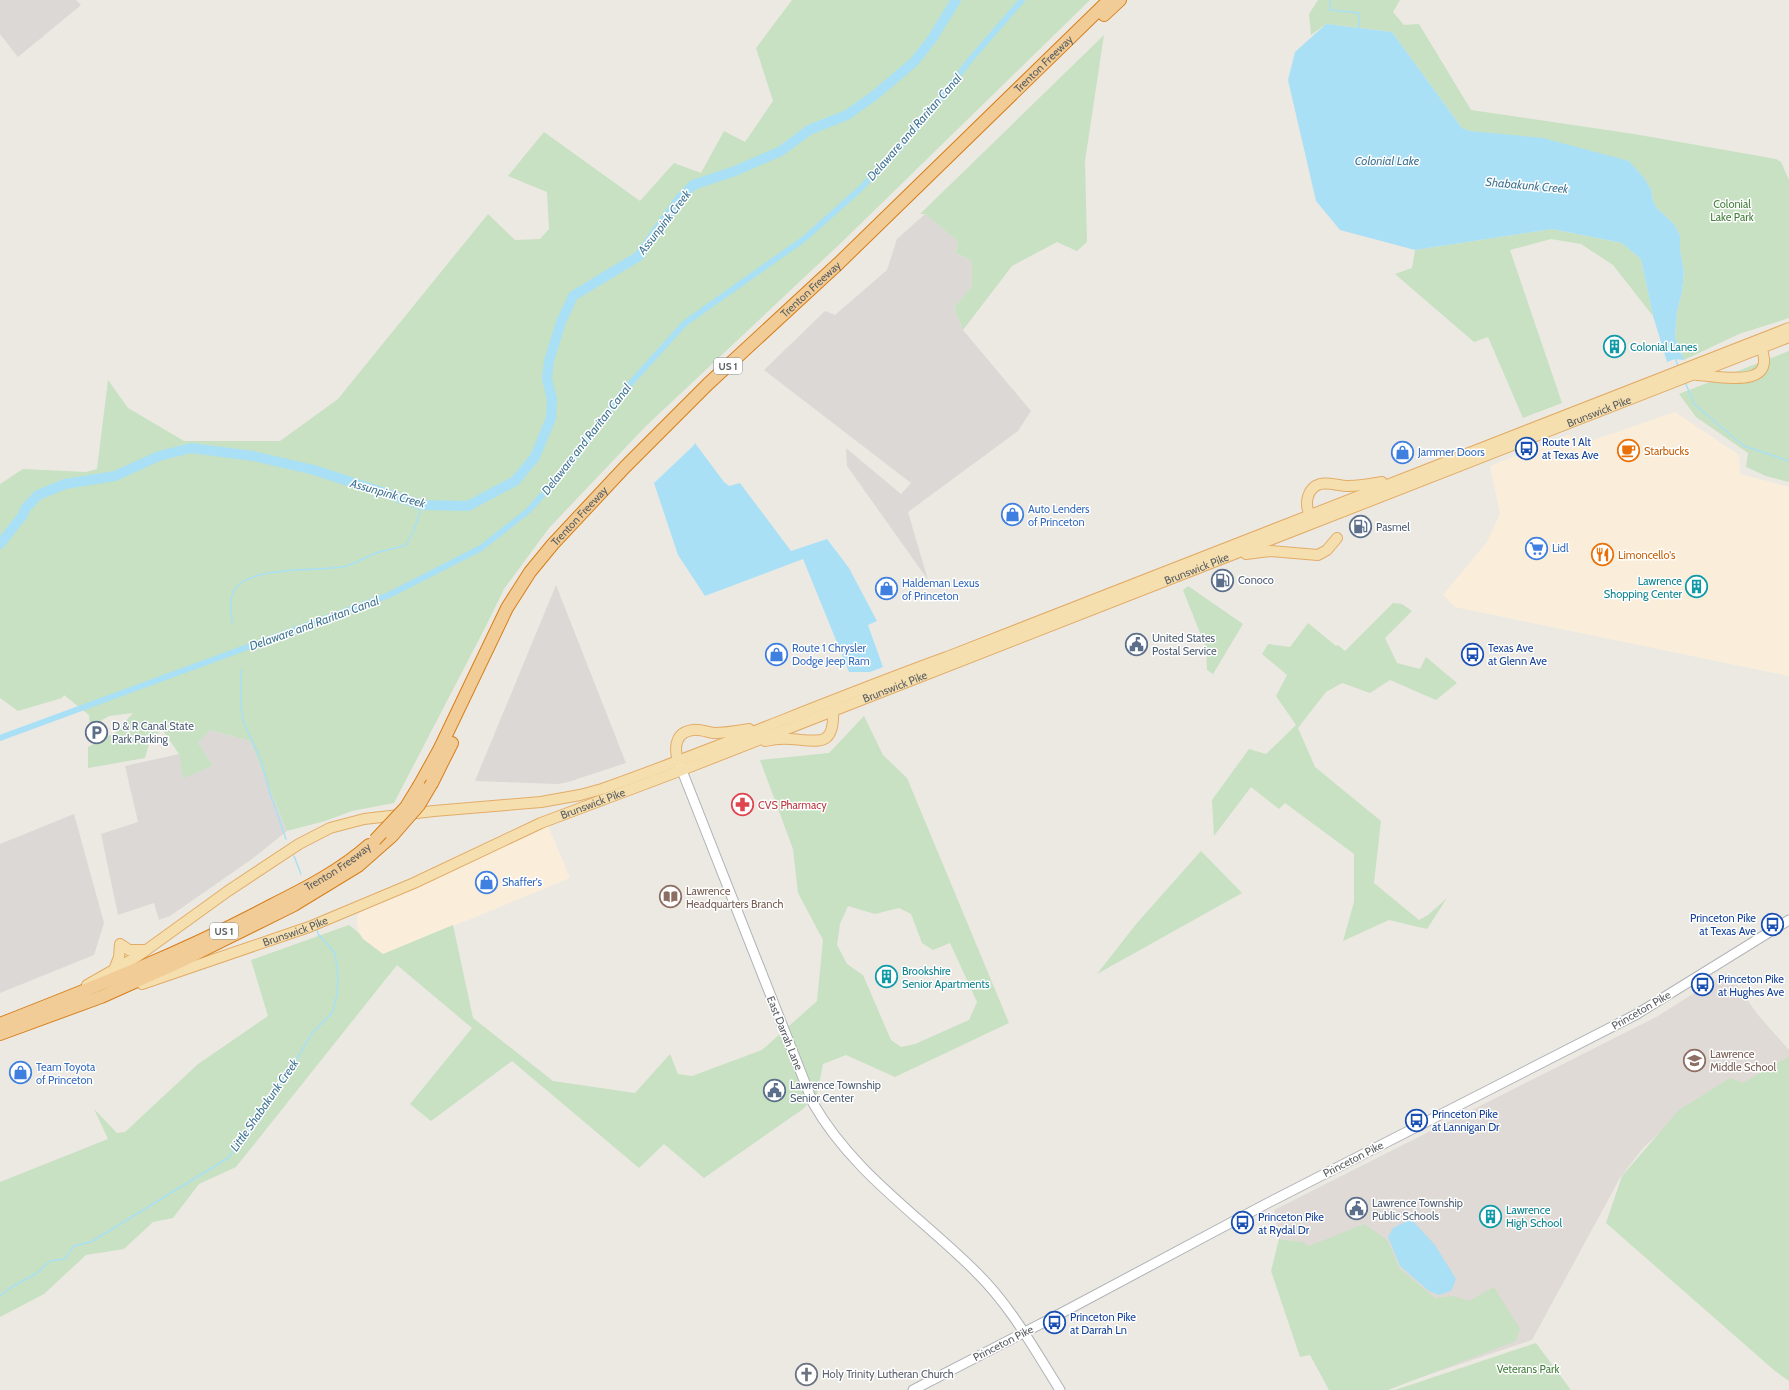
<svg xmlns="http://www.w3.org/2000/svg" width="1789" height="1390" font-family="Cabin,sans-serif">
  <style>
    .commercial { fill: #faeedb }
    .industrial { fill: #dbd8d5 }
    .education { fill: #dfdad5 }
    .green { fill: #c7e1c2; fill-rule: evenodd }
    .water { fill: #aae0f5 }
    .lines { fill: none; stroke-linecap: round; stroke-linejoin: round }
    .stream { stroke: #aae0f5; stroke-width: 1.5 }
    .canal { stroke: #aae0f5; stroke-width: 6 }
    .river { stroke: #aae0f5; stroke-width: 10 }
    .secondary-casing { stroke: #b0b3b7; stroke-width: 11 }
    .primary-casing { stroke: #e2ac67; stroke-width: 12 }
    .highway-casing { stroke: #d77e19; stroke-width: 14 }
    .secondary { stroke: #fff; stroke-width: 9 }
    .primary { stroke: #f6dfaf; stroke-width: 10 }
    .highway { stroke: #f1cc96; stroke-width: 12 }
    .highway-bridge-casing { stroke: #d77e19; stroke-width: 14; stroke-linecap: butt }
    .highway-bridge { stroke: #f1cc96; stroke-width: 12 }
    .labels { text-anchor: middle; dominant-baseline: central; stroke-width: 3; stroke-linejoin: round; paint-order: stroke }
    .shield { fill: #fff; stroke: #8c8f91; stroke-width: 1 }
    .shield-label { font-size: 10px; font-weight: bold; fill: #5b5f62 }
    .street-label { font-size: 11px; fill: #5b5f62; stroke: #fff }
    .park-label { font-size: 11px; fill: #457f3e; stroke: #fff }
    .culture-label { font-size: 11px; fill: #0d838f; stroke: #fff; text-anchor: start }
    .transit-label { font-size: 11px; fill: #164399; stroke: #fff; text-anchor: start }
    .food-label { font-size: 11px; fill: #c56008; stroke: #fff; text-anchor: start }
    .shop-label { font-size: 11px; fill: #366cbe; stroke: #fff; text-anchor: start }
    .service-label { font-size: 11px; fill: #4e5e75; stroke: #fff; text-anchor: start }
    .health-label { font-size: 11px; fill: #be3a42; stroke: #fff; text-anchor: start }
    .education-label { font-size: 11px; fill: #785e54; stroke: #fff; text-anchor: start }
    .worship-label { font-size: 11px; fill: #5b616d; stroke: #fff; text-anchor: start }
    .water-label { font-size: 12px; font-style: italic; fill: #437795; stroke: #fff }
  </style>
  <rect width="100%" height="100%" fill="#ece9e3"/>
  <!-- commercial -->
  <g class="commercial">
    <polygon points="1675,412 1739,455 1740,474 1789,487 1789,676 1455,607 1443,595 1487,542 1500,514 1490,466 1568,435 1585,443"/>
    <polygon points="546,821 570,878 383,955 363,939 359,933 357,922 358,916 363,907"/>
  </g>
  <!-- industrial -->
  <g class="industrial">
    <polygon points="0,0 76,0 81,5 18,57 0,34"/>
    <polygon points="925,214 958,241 956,253 972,261 972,286 954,308 963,330 1031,411 1018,431 908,512 928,580 847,466 846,448 901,494 911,483 764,370 825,311 835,315 887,270 897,239"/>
    <polygon points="556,585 626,763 568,782 559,784 475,781"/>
    <polygon points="210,730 250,741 287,831 252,859 170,916 159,920 154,903 118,915 101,834 138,822 125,766 179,754 184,777 213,766 198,743"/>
    <polygon points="74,814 104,923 94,955 0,993 0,844"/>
  </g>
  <!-- education -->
  <polygon class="education" points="1724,974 1730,975 1758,1015 1789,1050 1789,1056 1726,1095 1682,1112 1643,1148 1620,1178 1532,1340 1383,1390 1303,1242 1279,1239 1274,1210 1658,1016"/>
  <!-- green -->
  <g class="green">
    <polygon points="792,0 1090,0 844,240 646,426 549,528 504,589 487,624 394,803 352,811 325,821 287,831 250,741 210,730 198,743 213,766 183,778 179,754 162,729 149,744 145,758 88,768 88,747 116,732 133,713 109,716 90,727 89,715 64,695 62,698 18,711 0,698 0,484 23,469 86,472 97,469 108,380 128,408 184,441 280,441 338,399 488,214 515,240 540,239 549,229 547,192 508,176 544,132 640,201 674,163 701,173 724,131 745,142 773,101 756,48"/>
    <polygon points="1318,0 1400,0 1393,12 1404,25 1419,24 1471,110 1634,134 1776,159 1781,162 1789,180 1789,318 1739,334 1684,360 1675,337 1677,312 1682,292 1684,272 1680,249 1680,235 1674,224 1656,207 1653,200 1651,189 1644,179 1629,161 1470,131 1462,128 1392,32 1326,24 1311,35 1309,14"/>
    <polygon points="1104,35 1085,161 1087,242 1077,251 1057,242 1012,266 963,330 954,308 972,286 972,261 956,253 958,241 925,214 920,214"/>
    <polygon points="1552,229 1622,243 1641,259 1653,316 1613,265 1581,244 1551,239 1510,250 1562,403 1523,418 1488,337 1474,342 1395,274 1412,268 1415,250"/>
    <polygon points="1789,351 1789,482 1766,476 1746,467 1748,453 1696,417 1679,394"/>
    <polygon points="1188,586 1243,624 1213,674 1207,670 1206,648 1183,590"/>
    <polygon points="1393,603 1402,604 1412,611 1385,638 1397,663 1420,669 1426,657 1457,683 1436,700 1390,680 1370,693 1342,683 1326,692 1298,728 1315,767 1381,821 1374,883 1419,920 1428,915 1447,898 1427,929 1389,920 1343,941 1354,902 1354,854 1285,803 1279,809 1251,787 1214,836 1212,800 1249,749 1266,754 1296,725 1276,696 1287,675 1262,654 1268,644 1290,647 1308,623 1336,646 1338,645 1345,651"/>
    <path d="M864,716L883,755L907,778L1009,1023L895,1077L846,1055L823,1064L817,1094L803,1109L704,1178L664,1144L639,1168L512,1061L431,1121L410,1104L472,1028L397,965L236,1167L199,1184L173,1218L153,1222L124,1249L86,1255L44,1294L0,1317V1182L108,1139L94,1109L117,1133L125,1132L198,1064L268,1016L251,960L349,925L359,933L363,939L383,954L453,925L473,1018L553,1081L635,1093L670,1054L678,1074L692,1076L762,1050L817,1001L823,940L798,893L793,849L760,760L829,753ZM848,906L875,914L899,908L911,914L922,943L933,950L950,943L977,1002L969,1020L915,1044L901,1047L891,1040L863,975L847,964L837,945L840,924Z"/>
    <polygon points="1201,851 1242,893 1097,974 1137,923"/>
    <polygon points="1789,1056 1789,1381 1775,1371 1606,1223 1622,1176 1679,1110 1730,1078 1743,1083"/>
    <polygon points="1364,1224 1387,1240 1400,1269 1435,1298 1453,1296 1469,1301 1494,1287 1520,1329 1516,1341 1388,1390 1329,1390 1310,1355 1300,1357 1271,1271 1279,1239 1303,1242 1309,1246"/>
    <polygon points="1536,1343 1571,1390 1395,1390"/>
  </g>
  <!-- water -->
  <g class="water">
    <polygon points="1326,24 1392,32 1462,128 1470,131 1543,138 1629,161 1644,178 1651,189 1653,200 1656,207 1674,224 1680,235 1680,249 1684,272 1682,292 1677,312 1675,337 1684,360 1675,359 1667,362 1653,316 1641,259 1622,243 1552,229 1415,250 1340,230 1316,201 1288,80 1295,52"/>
    <polygon points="695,443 724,482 729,486 740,483 791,551 827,539 849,568 877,621 868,625 883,667 870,672 849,672 803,559 705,596 678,555 654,483 693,446"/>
    <polygon points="1411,1219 1435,1245 1456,1279 1451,1291 1439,1295 1429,1291 1400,1266 1388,1237 1393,1228"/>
  </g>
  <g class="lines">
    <!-- stream -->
    <g class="stream">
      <polyline points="1330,0 1330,10 1359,13 1359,28"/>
      <polyline points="1675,358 1679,368"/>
      <polyline points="1685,382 1695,405 1744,446 1789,461"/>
      <path d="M232,623C231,613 229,600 234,590C248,566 317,571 342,567C354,565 365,557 376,553C386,550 396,548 406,545L414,530L422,505"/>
      <polyline points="241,670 241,707 244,723 260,758 270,793 286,839"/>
      <polyline points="294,856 301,874"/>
      <polyline points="0,1296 10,1288 37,1273 50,1261 65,1259 74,1246 91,1242 228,1158 240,1142 292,1067 312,1033 332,1013 337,995 338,975 335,953 318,934 317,928"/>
    </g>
    <!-- canal -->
    <polyline class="canal" points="0,738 389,595 481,548 528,511 565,470 629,385 685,323 804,239 859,190 899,149 940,99 970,60 1022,0"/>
    <!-- river -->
    <polyline class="river" points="0,544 23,515 25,509 38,495 65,484 115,476 159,456 191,448 253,456 314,470 422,505 468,506 515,481 535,457 551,418 552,399 547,379 549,361 561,322 573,296 639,256 679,200 693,185 735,171 781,151 809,130 847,115 875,95 914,62 932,39 956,0"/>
    <defs>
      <g id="secondary">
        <path d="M679,763L813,1103C852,1172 921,1217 976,1272C1011,1306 1034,1349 1060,1390"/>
        <polyline points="913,1390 1054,1317 1264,1205 1637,1014 1789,920"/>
      </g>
      <g id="primary">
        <path d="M1697,375C1721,376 1778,390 1761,347"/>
        <path d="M1310,515C1304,504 1307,488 1320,484C1329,482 1339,486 1348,486C1360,486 1371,484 1382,482"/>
        <polyline points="1246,554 1270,551 1318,555 1327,550 1337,538"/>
        <path d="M765,741C774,739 782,738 791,739C818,741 835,748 833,710"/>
        <path d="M678,761C674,748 675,732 693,730C700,729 707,732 714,733C726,733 737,731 749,729"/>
        <polyline points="114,970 119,957 120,944 129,950 146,950"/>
        <path id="s1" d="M142,984L309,927L414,883L541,823L682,770L1789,337"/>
        <path d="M87,985L138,956L228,891L299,844L330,828L364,819L434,811L541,802L580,795L602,789C718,748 831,699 947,657L1789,328"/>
      </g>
      <g id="highway">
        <polyline points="1104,15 1120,0"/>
        <polyline points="432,783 452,743"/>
        <path id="s2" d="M419,786L439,750L507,608L530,572L553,544L625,467L708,384L839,263L1109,0"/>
        <path id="s3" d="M0,1024C92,988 184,952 272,905C306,888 341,870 369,845"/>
        <polyline points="0,1034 101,997 177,963 294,905 358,866 392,836"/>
      </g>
    </defs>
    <!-- secondary casing -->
    <use href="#secondary" class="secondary-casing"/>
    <!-- primary casing -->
    <use href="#primary" class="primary-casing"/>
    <!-- highway casing -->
    <use href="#highway" class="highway-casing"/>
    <!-- secondary -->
    <use href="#secondary" class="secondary"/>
    <!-- primary -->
    <use href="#primary" class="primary"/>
    <!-- highway -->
    <use href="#highway" class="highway"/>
    <defs>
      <g id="highway-bridge">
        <polyline points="392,836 419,805 432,783"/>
        <polyline points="375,840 406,807 419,786"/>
      </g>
    </defs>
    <!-- highway-bridge casing -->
    <use href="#highway-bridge" class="highway-bridge-casing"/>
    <!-- highway-bridge -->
    <use href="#highway-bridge" class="highway-bridge"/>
  </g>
  <!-- icons -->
  <defs>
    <symbol id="building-ring" viewBox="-11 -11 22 22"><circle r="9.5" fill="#fff" stroke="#0f9aa8" stroke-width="1.5"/><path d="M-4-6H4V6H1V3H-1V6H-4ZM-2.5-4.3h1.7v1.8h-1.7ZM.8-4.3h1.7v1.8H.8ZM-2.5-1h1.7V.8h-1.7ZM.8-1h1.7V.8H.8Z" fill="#0f9aa8"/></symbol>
    <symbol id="bus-ring" viewBox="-11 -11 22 22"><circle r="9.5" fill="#fff" stroke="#1a4fb4" stroke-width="1.5"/><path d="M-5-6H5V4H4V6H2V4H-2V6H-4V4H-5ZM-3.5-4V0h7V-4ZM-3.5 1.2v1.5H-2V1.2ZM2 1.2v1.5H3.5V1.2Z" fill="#1a4fb4"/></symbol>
    <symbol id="cafe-ring" viewBox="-11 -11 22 22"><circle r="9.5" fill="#fff" stroke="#e8710a" stroke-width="1.5"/><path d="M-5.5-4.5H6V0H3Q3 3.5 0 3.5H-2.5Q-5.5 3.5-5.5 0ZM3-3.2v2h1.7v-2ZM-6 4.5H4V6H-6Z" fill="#e8710a"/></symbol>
    <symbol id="shop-ring" viewBox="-11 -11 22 22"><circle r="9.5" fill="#fff" stroke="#3f7fe0" stroke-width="1.5"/><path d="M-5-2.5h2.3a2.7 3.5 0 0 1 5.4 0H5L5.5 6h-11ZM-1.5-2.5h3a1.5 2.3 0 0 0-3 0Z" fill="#3f7fe0"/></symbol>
    <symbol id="fuel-ring" viewBox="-11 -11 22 22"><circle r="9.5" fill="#fff" stroke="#5c6f8a" stroke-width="1.5"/><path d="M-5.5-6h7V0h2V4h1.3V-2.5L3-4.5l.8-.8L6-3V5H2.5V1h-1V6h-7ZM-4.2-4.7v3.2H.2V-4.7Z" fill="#5c6f8a"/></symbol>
    <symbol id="supermarket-ring" viewBox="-11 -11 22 22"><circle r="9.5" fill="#fff" stroke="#3f7fe0" stroke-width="1.5"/><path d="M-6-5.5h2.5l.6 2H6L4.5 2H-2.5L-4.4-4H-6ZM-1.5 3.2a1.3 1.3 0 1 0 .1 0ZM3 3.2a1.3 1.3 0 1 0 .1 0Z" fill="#3f7fe0"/></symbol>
    <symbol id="restaurant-ring" viewBox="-11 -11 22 22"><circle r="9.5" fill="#fff" stroke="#e8710a" stroke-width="1.5"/><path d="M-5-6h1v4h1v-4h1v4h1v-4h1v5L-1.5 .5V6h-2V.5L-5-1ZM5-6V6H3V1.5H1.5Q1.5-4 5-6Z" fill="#e8710a"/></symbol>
    <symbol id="civic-ring" viewBox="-11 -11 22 22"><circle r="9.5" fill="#fff" stroke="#5c6f8a" stroke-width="1.5"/><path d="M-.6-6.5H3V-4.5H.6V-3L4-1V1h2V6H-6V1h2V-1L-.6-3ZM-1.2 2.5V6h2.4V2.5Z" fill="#5c6f8a"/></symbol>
    <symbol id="parking-ring" viewBox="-11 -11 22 22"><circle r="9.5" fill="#fff" stroke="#5c6f8a" stroke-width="1.5"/><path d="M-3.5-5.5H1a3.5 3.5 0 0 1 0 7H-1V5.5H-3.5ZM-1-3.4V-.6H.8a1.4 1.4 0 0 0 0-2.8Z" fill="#5c6f8a"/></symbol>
    <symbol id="pharmacy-ring" viewBox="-11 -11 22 22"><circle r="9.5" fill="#fff" stroke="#e0444e" stroke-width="1.5"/><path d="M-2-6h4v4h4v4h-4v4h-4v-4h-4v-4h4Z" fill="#e0444e"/></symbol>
    <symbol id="library-ring" viewBox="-11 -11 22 22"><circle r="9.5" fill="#fff" stroke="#8d6e63" stroke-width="1.5"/><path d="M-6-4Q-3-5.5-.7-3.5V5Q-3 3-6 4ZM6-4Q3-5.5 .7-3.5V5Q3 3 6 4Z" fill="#8d6e63"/></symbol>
    <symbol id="school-ring" viewBox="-11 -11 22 22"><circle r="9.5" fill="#fff" stroke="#8d6e63" stroke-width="1.5"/><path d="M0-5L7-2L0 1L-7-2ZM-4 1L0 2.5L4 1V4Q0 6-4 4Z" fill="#8d6e63"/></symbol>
    <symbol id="church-ring" viewBox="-11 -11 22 22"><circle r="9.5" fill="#fff" stroke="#6b7280" stroke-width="1.5"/><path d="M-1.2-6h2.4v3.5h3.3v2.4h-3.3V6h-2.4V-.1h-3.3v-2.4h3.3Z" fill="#6b7280"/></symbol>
  </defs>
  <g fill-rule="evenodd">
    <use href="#building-ring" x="1602" y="334" width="25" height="25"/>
    <use href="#bus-ring" x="1514" y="436" width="25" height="25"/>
    <use href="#cafe-ring" x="1616" y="438" width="25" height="25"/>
    <use href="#shop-ring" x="1390" y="440" width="25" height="25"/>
    <use href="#shop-ring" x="1000" y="502" width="25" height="25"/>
    <use href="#fuel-ring" x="1348" y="514" width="25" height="25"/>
    <use href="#supermarket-ring" x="1524" y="536" width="25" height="25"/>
    <use href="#restaurant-ring" x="1590" y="542" width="25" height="25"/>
    <use href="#fuel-ring" x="1210" y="568" width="25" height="25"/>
    <use href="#building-ring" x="1684" y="574" width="25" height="25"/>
    <use href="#shop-ring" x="874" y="576" width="25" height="25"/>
    <use href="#civic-ring" x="1124" y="632" width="25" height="25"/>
    <use href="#shop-ring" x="764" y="642" width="25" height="25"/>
    <use href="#bus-ring" x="1460" y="642" width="25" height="25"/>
    <use href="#parking-ring" x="84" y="720" width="25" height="25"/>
    <use href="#pharmacy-ring" x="730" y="792" width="25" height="25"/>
    <use href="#shop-ring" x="474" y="870" width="25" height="25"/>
    <use href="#library-ring" x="658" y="884" width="25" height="25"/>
    <use href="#bus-ring" x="1760" y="912" width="25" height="25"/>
    <use href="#building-ring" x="874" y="964" width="25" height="25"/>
    <use href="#bus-ring" x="1690" y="972" width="25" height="25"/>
    <use href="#school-ring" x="1682" y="1048" width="25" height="25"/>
    <use href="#shop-ring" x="8" y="1060" width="25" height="25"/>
    <use href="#civic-ring" x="762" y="1078" width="25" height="25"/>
    <use href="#bus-ring" x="1404" y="1108" width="25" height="25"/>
    <use href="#civic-ring" x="1344" y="1196" width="25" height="25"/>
    <use href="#building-ring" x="1478" y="1204" width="25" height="25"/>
    <use href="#bus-ring" x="1230" y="1210" width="25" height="25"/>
    <use href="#bus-ring" x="1042" y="1310" width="25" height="25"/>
    <use href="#church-ring" x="794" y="1362" width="25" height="25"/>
  </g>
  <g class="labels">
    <!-- shield labels -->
    <g class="shield">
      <rect x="714" y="358" width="28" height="16" rx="3"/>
      <rect x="210" y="923" width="28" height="16" rx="3"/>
    </g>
    <g class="shield-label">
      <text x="728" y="366">US 1</text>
      <text x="224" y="931">US 1</text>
    </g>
    <!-- street labels -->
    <g class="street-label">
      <text stroke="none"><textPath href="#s2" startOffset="964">Trenton Freeway</textPath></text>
      <text stroke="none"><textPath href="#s2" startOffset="640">Trenton Freeway</textPath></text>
      <text stroke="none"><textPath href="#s1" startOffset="1566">Brunswick Pike</textPath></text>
      <text stroke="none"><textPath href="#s2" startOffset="316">Trenton Freeway</textPath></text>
      <text stroke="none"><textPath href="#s1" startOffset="1134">Brunswick Pike</textPath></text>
      <text stroke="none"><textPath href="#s1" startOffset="810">Brunswick Pike</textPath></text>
      <text stroke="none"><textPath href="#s1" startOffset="486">Brunswick Pike</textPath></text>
      <text stroke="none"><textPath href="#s3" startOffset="373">Trenton Freeway</textPath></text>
      <text stroke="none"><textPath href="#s1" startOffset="162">Brunswick Pike</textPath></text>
      <text transform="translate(1641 1010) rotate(-30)">Princeton Pike</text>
      <text transform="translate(785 1033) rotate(68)">East Darrah Lane</text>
      <text transform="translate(1353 1159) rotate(-27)">Princeton Pike</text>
      <text transform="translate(1003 1343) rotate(-27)">Princeton Pike</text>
    </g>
    <!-- park labels -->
    <g class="park-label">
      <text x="1732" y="204">Colonial<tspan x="1732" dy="13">Lake Park</tspan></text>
      <text x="1528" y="1369">Veterans Park</text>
    </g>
    <!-- culture labels -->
    <g class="culture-label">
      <text x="1630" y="347">Colonial Lanes</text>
      <text x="1682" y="581" text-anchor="end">Lawrence<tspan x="1682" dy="13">Shopping Center</tspan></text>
      <text x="902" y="971">Brookshire<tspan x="902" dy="13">Senior Apartments</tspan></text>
      <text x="1506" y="1210">Lawrence<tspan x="1506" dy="13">High School</tspan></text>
    </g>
    <!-- transit labels -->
    <g class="transit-label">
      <text x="1542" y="442">Route 1 Alt<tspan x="1542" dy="13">at Texas Ave</tspan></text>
      <text x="1488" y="648">Texas Ave<tspan x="1488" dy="13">at Glenn Ave</tspan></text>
      <text x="1756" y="918" text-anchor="end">Princeton Pike<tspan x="1756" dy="13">at Texas Ave</tspan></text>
      <text x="1718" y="979">Princeton Pike<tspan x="1718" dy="13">at Hughes Ave</tspan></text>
      <text x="1432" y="1114">Princeton Pike<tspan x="1432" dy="13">at Lannigan Dr</tspan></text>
      <text x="1258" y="1217">Princeton Pike<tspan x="1258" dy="13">at Rydal Dr</tspan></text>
      <text x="1070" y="1317">Princeton Pike<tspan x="1070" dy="13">at Darrah Ln</tspan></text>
    </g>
    <!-- food labels -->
    <g class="food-label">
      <text x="1644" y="451">Starbucks</text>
      <text x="1618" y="555">Limoncello's</text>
    </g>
    <!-- shop labels -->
    <g class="shop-label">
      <text x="1418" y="452">Jammer Doors</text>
      <text x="1028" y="509">Auto Lenders<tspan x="1028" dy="13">of Princeton</tspan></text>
      <text x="1552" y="548">Lidl</text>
      <text x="902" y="583">Haldeman Lexus<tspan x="902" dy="13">of Princeton</tspan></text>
      <text x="792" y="648">Route 1 Chrysler<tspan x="792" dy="13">Dodge Jeep Ram</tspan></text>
      <text x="502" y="882">Shaffer's</text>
      <text x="36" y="1067">Team Toyota<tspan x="36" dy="13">of Princeton</tspan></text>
    </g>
    <!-- service labels -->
    <g class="service-label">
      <text x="1376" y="527">Pasmel</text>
      <text x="1238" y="580">Conoco</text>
      <text x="1152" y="638">United States<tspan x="1152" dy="13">Postal Service</tspan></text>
      <text x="112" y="726">D &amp; R Canal State<tspan x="112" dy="13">Park Parking</tspan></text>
      <text x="790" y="1085">Lawrence Township<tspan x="790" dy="13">Senior Center</tspan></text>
      <text x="1372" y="1203">Lawrence Township<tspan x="1372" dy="13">Public Schools</tspan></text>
    </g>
    <!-- health labels -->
    <g class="health-label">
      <text x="758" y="805">CVS Pharmacy</text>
    </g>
    <!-- education labels -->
    <g class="education-label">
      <text x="686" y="891">Lawrence<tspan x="686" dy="13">Headquarters Branch</tspan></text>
      <text x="1710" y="1054">Lawrence<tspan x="1710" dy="13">Middle School</tspan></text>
    </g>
    <!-- worship labels -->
    <g class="worship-label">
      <text x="822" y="1374">Holy Trinity Lutheran Church</text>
    </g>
    <!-- water labels -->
    <g class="water-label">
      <text transform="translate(914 127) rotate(-49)">Delaware and Raritan Canal</text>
      <text x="1387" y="160">Colonial Lake</text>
      <text transform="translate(1527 185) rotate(5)">Shabakunk Creek</text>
      <text transform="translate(664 222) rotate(-52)">Assunpink Creek</text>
      <text transform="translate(586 439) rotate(-52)">Delaware and Raritan Canal</text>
      <text transform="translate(388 493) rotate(16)">Assunpink Creek</text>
      <text transform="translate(314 623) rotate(-20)">Delaware and Raritan Canal</text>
      <text transform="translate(264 1105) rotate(-55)">Little Shabakunk Creek</text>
    </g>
  </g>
</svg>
